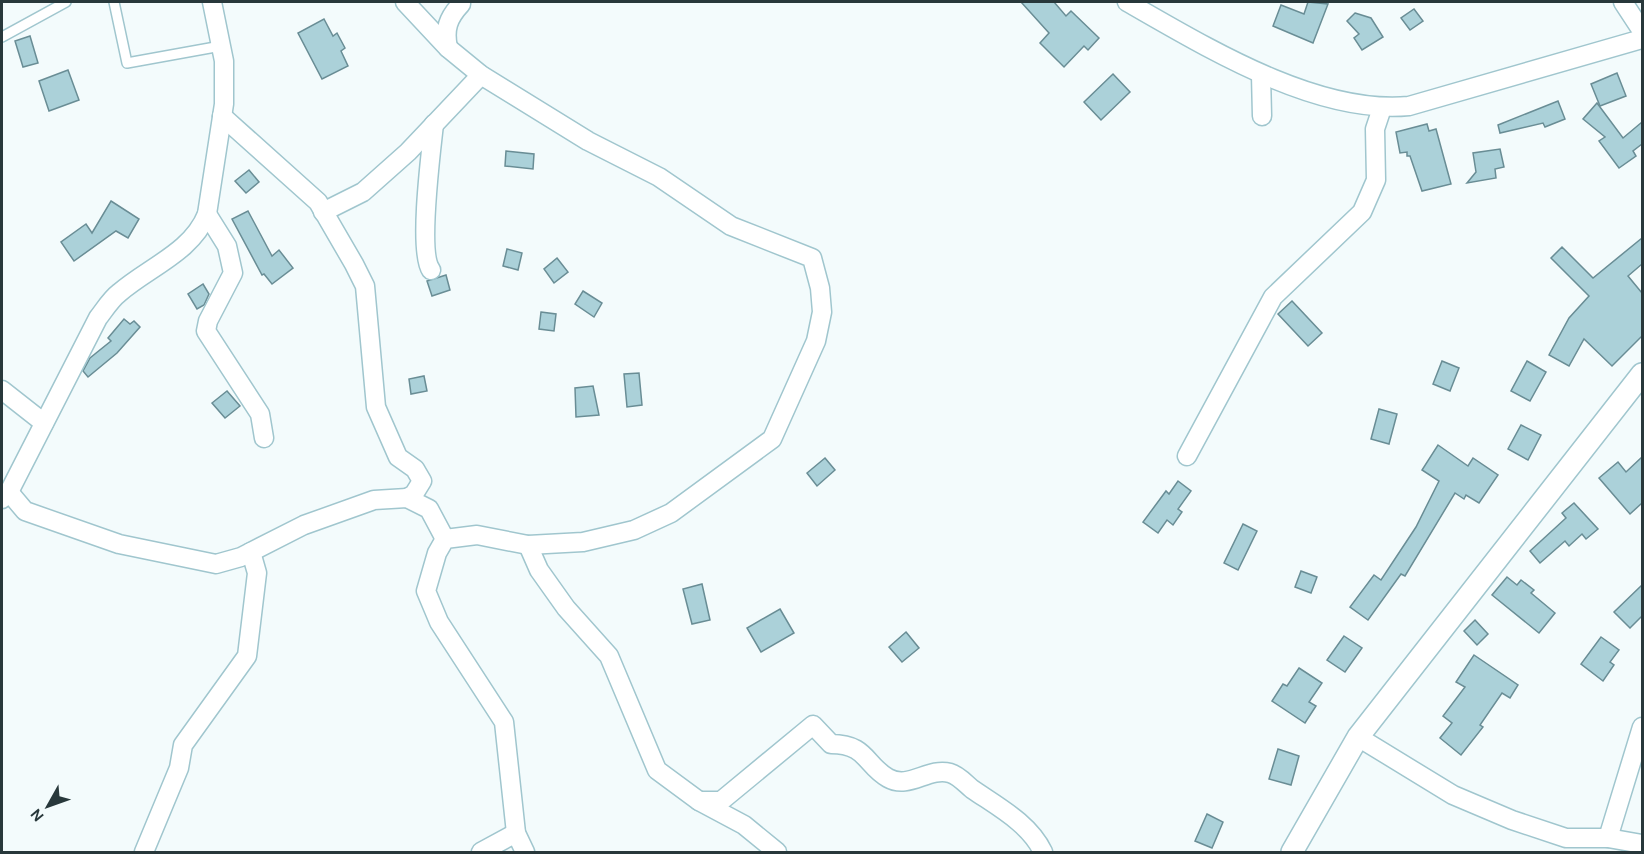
<svg xmlns="http://www.w3.org/2000/svg" width="1644" height="854" font-family="Karla,sans-serif">
  <style>
    .building { fill: #abd1d9; stroke: #698d95; stroke-width: 1.5 }
    .lines { fill: none; stroke-linecap: round; stroke-linejoin: round }
    .service-casing { stroke: #a0c6ce; stroke-width: 12 }
    .minor-casing { stroke: #a0c6ce; stroke-width: 21 }
    .tertiary-casing { stroke: #a0c6ce; stroke-width: 24 }
    .service { stroke: #fff; stroke-width: 9 }
    .minor { stroke: #fff; stroke-width: 18 }
    .tertiary { stroke: #fff; stroke-width: 21 }
  </style>
  <rect width="100%" height="100%" fill="#f3fbfc"/>
  <!-- building -->
  <g class="building">
    <polygon points="1021,2 1054,2 1066,16 1071,11 1099,38 1088,50 1084,46 1064,67 1040,43 1049,33"/>
    <polygon points="1308,2 1328,4 1313,43 1273,26 1281,5 1304,14"/>
    <polygon points="1414,9 1423,21 1410,30 1401,18"/>
    <polygon points="1355,13 1371,18 1383,37 1362,50 1354,38 1359,34 1347,21"/>
    <polygon points="324,19 333,36 337,33 345,48 341,51 348,66 322,79 298,33"/>
    <polygon points="30,36 38,63 23,67 15,41"/>
    <polygon points="68,70 79,100 49,111 39,81"/>
    <polygon points="1617,73 1626,96 1600,106 1591,84"/>
    <polygon points="1113,74 1130,92 1101,120 1084,102"/>
    <polygon points="1558,101 1565,119 1545,127 1543,123 1500,133 1498,125"/>
    <polygon points="1597,103 1623,138 1642,122 1642,144 1633,151 1636,156 1619,168 1599,141 1605,137 1583,119"/>
    <polygon points="1427,124 1429,131 1436,129 1451,184 1422,191 1410,156 1407,156 1407,152 1400,153 1396,132"/>
    <polygon points="1500,149 1504,167 1495,169 1496,178 1467,183 1476,172 1473,153"/>
    <polygon points="506,151 534,154 533,169 505,166"/>
    <polygon points="249,170 259,182 246,193 235,181"/>
    <polygon points="111,201 139,219 128,238 116,231 74,261 61,242 86,224 92,233"/>
    <polygon points="248,211 272,256 279,250 293,268 272,284 264,274 262,275 232,219"/>
    <polygon points="1642,238 1642,264 1628,276 1642,293 1642,336 1612,366 1584,339 1569,366 1549,355 1569,318 1589,296 1551,258 1562,247 1593,278"/>
    <polygon points="507,249 522,253 518,270 503,266"/>
    <polygon points="557,258 568,272 554,283 544,269"/>
    <polygon points="446,275 450,290 432,296 427,281"/>
    <polygon points="203,284 209,294 204,305 197,309 188,294"/>
    <polygon points="583,291 602,303 594,317 575,304"/>
    <polygon points="1292,301 1322,333 1308,346 1278,314"/>
    <polygon points="541,312 556,314 554,331 539,329"/>
    <polygon points="124,319 130,324 134,321 140,327 117,353 88,377 83,371 90,358 111,341 108,338"/>
    <polygon points="1442,361 1459,368 1450,391 1433,384"/>
    <polygon points="1527,361 1546,372 1530,401 1511,391"/>
    <polygon points="639,373 642,405 627,407 624,374"/>
    <polygon points="424,376 427,391 411,394 409,379"/>
    <polygon points="593,386 599,415 576,417 575,388"/>
    <polygon points="227,391 240,406 225,418 212,403"/>
    <polygon points="1379,409 1397,414 1389,444 1371,439"/>
    <polygon points="1521,425 1541,435 1528,460 1508,449"/>
    <polygon points="1438,445 1468,466 1473,458 1498,475 1479,503 1466,495 1464,499 1455,493 1405,576 1401,574 1368,620 1350,607 1374,575 1381,580 1416,527 1439,481 1422,470"/>
    <polygon points="1642,457 1642,503 1630,514 1599,478 1618,462 1626,472"/>
    <polygon points="825,458 835,470 817,486 807,473"/>
    <polygon points="1178,481 1191,491 1178,509 1182,512 1173,525 1167,520 1158,533 1143,522 1166,491 1169,494"/>
    <polygon points="1574,503 1598,529 1586,539 1582,534 1569,546 1565,541 1540,563 1530,551 1566,518 1562,513"/>
    <polygon points="1243,524 1257,531 1238,570 1224,563"/>
    <polygon points="1301,571 1317,577 1311,593 1295,587"/>
    <polygon points="1507,577 1517,585 1521,580 1534,590 1531,593 1555,613 1539,633 1492,595"/>
    <polygon points="702,584 710,620 692,624 683,589"/>
    <polygon points="1642,585 1642,616 1630,628 1614,612"/>
    <polygon points="780,609 794,633 761,652 747,628"/>
    <polygon points="1475,620 1488,634 1477,645 1464,631"/>
    <polygon points="906,632 919,648 902,662 889,647"/>
    <polygon points="1344,636 1362,648 1345,672 1327,660"/>
    <polygon points="1601,637 1619,650 1610,662 1614,665 1603,681 1581,664"/>
    <polygon points="1474,655 1518,685 1510,698 1502,693 1480,725 1483,727 1461,755 1440,738 1452,723 1443,716 1465,687 1456,682"/>
    <polygon points="1299,668 1322,683 1309,702 1316,706 1305,723 1272,701 1283,684 1287,686"/>
    <polygon points="1278,749 1299,756 1291,785 1269,779"/>
    <polygon points="1207,814 1223,822 1212,848 1195,841"/>
  </g>
  <g class="lines">
    <defs>
      <g id="service">
        <polyline points="114,2 127,63 221,46"/>
        <polyline points="2,37 66,2"/>
      </g>
      <g id="minor">
        <polyline points="405,2 448,48 481,75 588,141 659,177 731,226 812,258 820,288 822,312 816,341 772,439 671,513 634,530 583,542 528,545 477,535 445,539 437,553 426,591 439,622 504,722 516,833 525,852"/>
        <path d="M1127,2C1206,47 1316,115 1409,106L1642,39"/>
        <polyline points="1623,2 1642,31"/>
        <path d="M448,48C444,29 448,18 461,4"/>
        <polyline points="1261,75 1262,116"/>
        <polyline points="222,116 318,202 354,264 365,286 376,407 398,457 415,469 422,481 414,494 407,498"/>
        <polyline points="323,212 363,192 408,152 481,75"/>
        <polyline points="207,214 227,246 233,273 208,321 206,331 260,414 264,438"/>
        <path d="M431,270C418,252 431,151 434,124"/>
        <polyline points="2,390 44,423"/>
        <polyline points="1187,456 1273,297 1362,212 1376,180 1375,129 1382,108"/>
        <polyline points="9,492 25,511 119,544 216,564 241,557 304,525 374,500 407,498 429,509 445,539"/>
        <path d="M2,499L9,492L98,318C105,309 111,299 119,293C149,267 192,252 207,214L224,104V61L212,2"/>
        <polyline points="528,545 539,570 566,608 609,656 657,770 699,801 744,825 777,852"/>
        <polyline points="1358,737 1453,795 1512,820 1566,838 1608,838 1642,844"/>
        <path d="M699,801H721L813,725L831,744C867,744 865,765 888,778C909,790 928,767 950,773C958,775 966,784 972,789C998,807 1029,823 1043,852"/>
        <polyline points="1608,838 1642,727"/>
        <polyline points="144,852 179,768 183,745 247,656 257,573 251,552"/>
        <polyline points="481,852 516,833"/>
      </g>
      <polyline id="tertiary" points="1292,852 1358,737 1642,374"/>
    </defs>
    <!-- service casing -->
    <use href="#service" class="service-casing"/>
    <!-- minor casing -->
    <use href="#minor" class="minor-casing"/>
    <!-- tertiary casing -->
    <use href="#tertiary" class="tertiary-casing"/>
    <!-- service -->
    <use href="#service" class="service"/>
    <!-- minor -->
    <use href="#minor" class="minor"/>
    <!-- tertiary -->
    <use href="#tertiary" class="tertiary"/>
  </g>
  <!-- border -->
  <rect width="1644" height="854" fill="none" stroke="#28383b" stroke-width="6"/>
  <!-- north arrow -->
  <g transform="translate(48 806) rotate(230)" stroke="#f3fbfc" stroke-width="4.5" paint-order="stroke">
  <path d="M0-4.5L10 22L0 15L-10 22Z" fill="#28383b"/>
  <text y="-9" font-size="16" font-weight="bold" text-anchor="middle" fill="#28383b">N</text>
  </g>
</svg>
